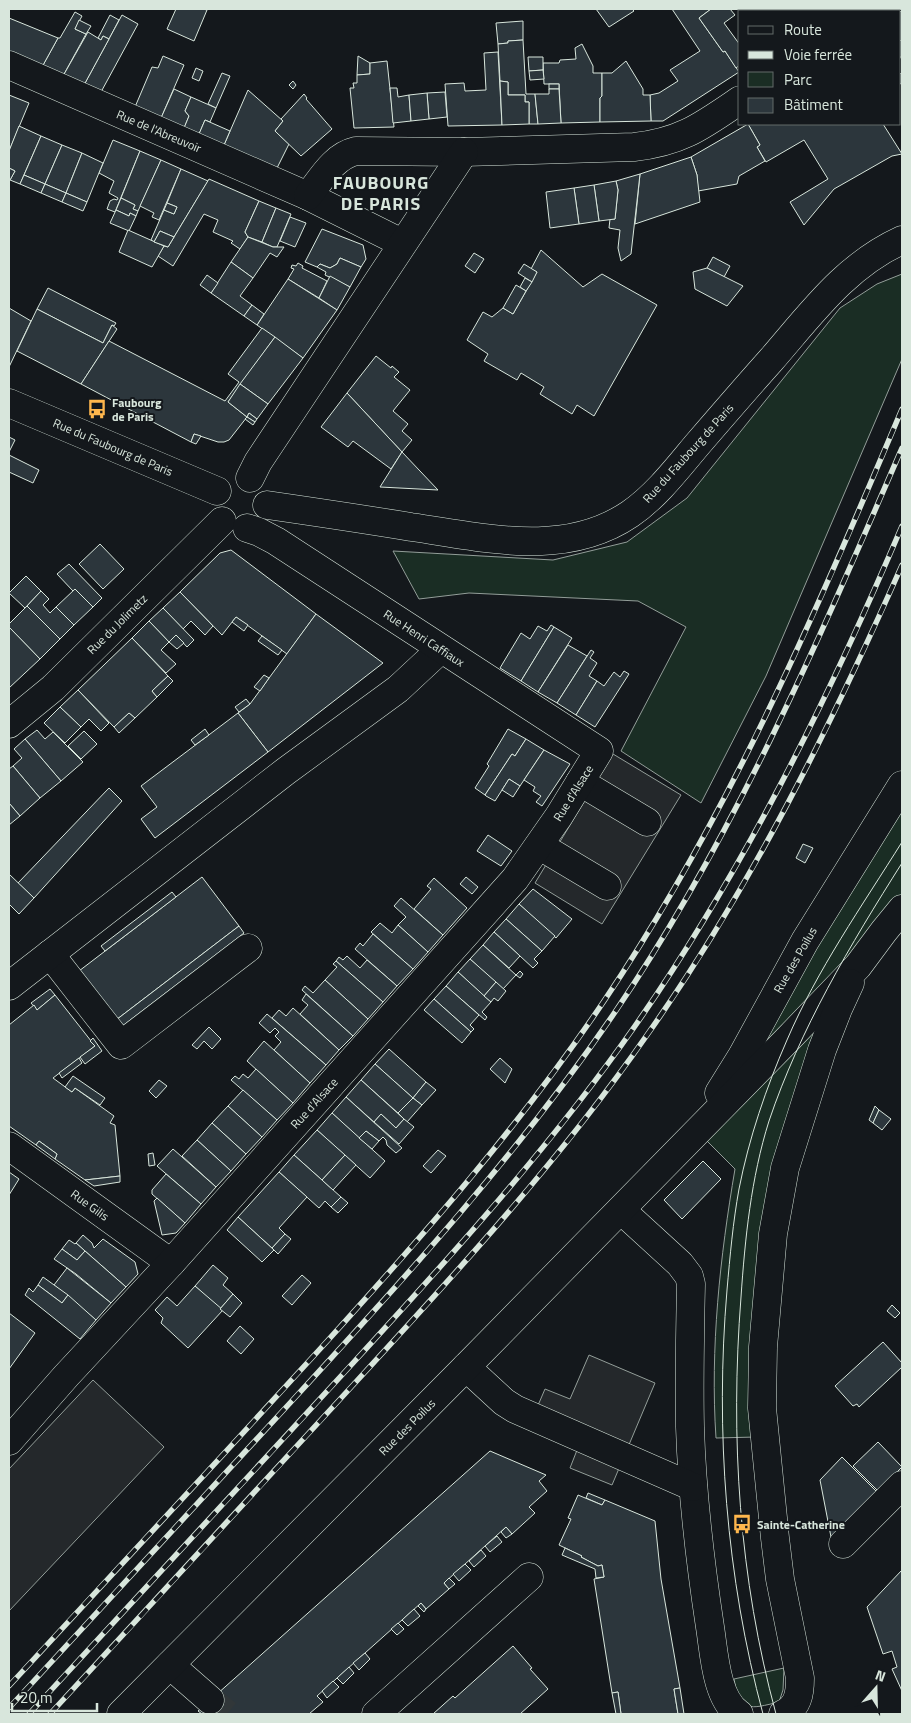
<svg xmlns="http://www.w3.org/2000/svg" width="911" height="1723" font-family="'Titillium Web',sans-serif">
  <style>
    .green { fill: #1a2d24; stroke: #939e99 }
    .parking { fill: #24282b; stroke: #939e99 }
    .building { fill: #2c363c; stroke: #d8e6dc }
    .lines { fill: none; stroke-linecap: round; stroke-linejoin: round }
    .minor-tunnel { stroke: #313739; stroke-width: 28; stroke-dasharray: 28 14; stroke-linecap: butt }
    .minor-casing { stroke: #d8e6dc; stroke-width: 29 }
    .minor { stroke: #14181c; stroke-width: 28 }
    .tram { stroke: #d8e6dc; stroke-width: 1 }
    .rail-casing { stroke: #d8e6dc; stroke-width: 5.5 }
    .rail { stroke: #14181c; stroke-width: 4; stroke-dasharray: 11; stroke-linecap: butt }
    .labels { text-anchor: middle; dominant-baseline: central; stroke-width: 4; stroke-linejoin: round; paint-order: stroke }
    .street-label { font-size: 12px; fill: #d8e6dc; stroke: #14181c }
    .poi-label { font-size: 12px; font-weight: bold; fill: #d8e6dc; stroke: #14181c; text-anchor: start }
    .district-label { font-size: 18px; font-weight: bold; letter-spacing: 1px; fill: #d8e6dc; stroke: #14181c }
  </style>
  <rect width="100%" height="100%" fill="#14181c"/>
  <!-- green -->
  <g class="green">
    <polygon points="902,274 902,359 766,676 701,803 621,751 686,627 638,601 469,593 419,599 393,551 553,560 627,542 687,498 840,308 877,284"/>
    <polygon points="902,803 902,895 859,947 754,1056 799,970"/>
    <path d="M827,1010L783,1146L756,1437L716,1438C710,1348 720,1257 735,1169L707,1141Z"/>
    <path d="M784,1668L783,1690L779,1702C750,1709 740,1713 734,1679Z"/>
  </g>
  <!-- parking -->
  <g class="parking">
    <polygon points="613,754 681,795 602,924 535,883"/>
    <polygon points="589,1355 655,1383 612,1485 570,1468 579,1445 530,1424 545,1389 570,1399"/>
    <polygon points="93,1380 164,1447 9,1611 9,1469"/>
  </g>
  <!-- building -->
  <g class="building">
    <polygon points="176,9 203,9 207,10 194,41 167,29"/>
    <polygon points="596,9 632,9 634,11 609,27"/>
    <polygon points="672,9 711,9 699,18 723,52 725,51 739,72 663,121 651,121 650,95 659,93 678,81 670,70 700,51"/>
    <polygon points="711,9 730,9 735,15 724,23 740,45 740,65 736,68 725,51 723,52 699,18"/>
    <polygon points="760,9 789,9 791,11 762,11"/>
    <polygon points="789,9 817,9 814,11 791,11"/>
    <polygon points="902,10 902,39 900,41 900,12"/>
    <polygon points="75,12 82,16 75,29 86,34 63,76 42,67 58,38 60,38"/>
    <polygon points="110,15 119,20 109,39 103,36 101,40 98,38"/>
    <polygon points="122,15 138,24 101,92 84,85"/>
    <polygon points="9,18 58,38 42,67 9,54"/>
    <polygon points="79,20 91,26 86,34 75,29"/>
    <polygon points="523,21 523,40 508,41 508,43 498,44 496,23"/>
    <polygon points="88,32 101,40 103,36 109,39 84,85 63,76"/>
    <polygon points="902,39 902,60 900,56 900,41"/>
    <polygon points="523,40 526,94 535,94 538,124 529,124 529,102 525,102 525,95 508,95 508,82 500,81 498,44 508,43 508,41"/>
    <polygon points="582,44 593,66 593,73 602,73 602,96 600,98 600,122 561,123 559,84 544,84 543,63 559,63 560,60 576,59 575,48"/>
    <polygon points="498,52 502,125 448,126 445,84 464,83 465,91 486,90 484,53"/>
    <polygon points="163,56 184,65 161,118 135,107 152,67 158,68"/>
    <polygon points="358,56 370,63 370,74 357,75"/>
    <polygon points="528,57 543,57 543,70 529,71"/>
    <polygon points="387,61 394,127 354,128 350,88 354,88 353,83 357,83 357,75 370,74 370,63"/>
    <polygon points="626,61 643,89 643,95 650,95 651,121 600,122 600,98 602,96 602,73 612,73"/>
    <polygon points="196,68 203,71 199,81 192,78"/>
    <polygon points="543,70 544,79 530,80 529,71"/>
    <polygon points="902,72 902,83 900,84 900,74"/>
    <polygon points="222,73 230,76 216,108 208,104"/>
    <polygon points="293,81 296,85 293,89 289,85"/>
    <polygon points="500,81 508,82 508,95 525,95 525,102 529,102 529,124 502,125"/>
    <rect x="549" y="84" width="10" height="5"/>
    <polygon points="390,88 397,88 398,97 409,95 411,121 393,123"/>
    <polygon points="174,89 191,97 185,111 189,116 184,128 161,118"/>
    <polygon points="549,89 559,89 561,123 538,124 535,94 549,94"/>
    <polygon points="248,90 283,121 275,131 289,144 277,168 224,145"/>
    <polygon points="445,92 447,117 429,119 427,93"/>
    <polygon points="427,93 429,119 411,121 409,95"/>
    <polygon points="304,94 307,98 306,99 332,129 301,156 275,131 283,121 281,119"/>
    <polygon points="9,95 29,103 9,151"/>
    <polygon points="191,97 216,108 210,122 205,120 199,134 184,128 189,116 185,111"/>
    <polygon points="205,120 230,131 224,145 199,134"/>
    <polygon points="748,124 883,124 902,154 892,156 834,189 804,225 790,202 828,179 804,140 766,162 757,147 760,145"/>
    <polygon points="748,124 760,145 757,147 765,161 739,176 737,184 698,191 697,175 691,157"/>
    <polygon points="19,126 41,136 20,184 10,180 15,171 9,168 9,151"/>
    <polygon points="41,136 62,145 45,184 24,175"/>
    <polygon points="113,140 140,151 115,212 107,209 110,201 114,199 117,200 118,198 109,193 114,181 99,173"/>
    <polygon points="62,145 82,153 66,193 45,184"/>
    <polygon points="140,151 161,160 138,211 133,209 135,205 121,198"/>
    <polygon points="82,153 103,163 87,202 66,193"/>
    <polygon points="691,157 697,175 700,202 635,224 640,174"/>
    <polygon points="161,160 181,169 159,220 152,217 154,213 140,206"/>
    <polygon points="9,168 15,171 10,180 9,179"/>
    <polygon points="181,169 208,181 174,237 160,231 154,242 151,240 164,210 174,214 177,207 167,203"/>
    <polygon points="640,174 631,254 621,261 618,248 620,230 609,228 610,219 615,219 618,190 616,181"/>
    <polygon points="24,175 45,184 41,193 20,184"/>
    <polygon points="209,179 259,201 245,232 248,237 240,249 231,243 233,241 213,232 218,220 204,214 173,266 158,256 164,246 168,247"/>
    <polygon points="616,181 618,190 615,219 599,221 594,185"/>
    <polygon points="45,184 66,193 62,202 41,193"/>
    <polygon points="594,185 599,221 579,224 574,188"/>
    <polygon points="574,188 579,224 550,228 546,192"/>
    <polygon points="66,193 87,202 83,211 62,202"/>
    <polygon points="121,198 135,205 133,209 138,211 136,216 130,213 129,216 116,210"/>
    <polygon points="259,201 276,208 262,242 248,237 245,232"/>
    <polygon points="167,203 177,207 174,214 164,210"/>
    <polygon points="276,208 291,214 277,247 273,247 262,242"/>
    <polygon points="116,210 129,216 130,213 136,216 129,231 110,223"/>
    <polygon points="290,217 306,223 295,247 280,241"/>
    <polygon points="322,229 363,245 366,259 361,267 340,258 337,264 330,268 320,264 317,267 305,262"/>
    <polygon points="128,230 164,246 152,267 119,252"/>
    <polygon points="160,231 174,237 168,247 154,242"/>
    <polygon points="248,237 273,247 284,247 277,257 270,253 253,278 231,262"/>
    <polygon points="541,250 583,287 602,274 657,305 594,416 577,405 572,414 540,394 544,387 521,373 517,380 484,361 488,354 467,340 483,312 492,317 503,308 513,314 537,272 531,269"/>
    <polygon points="474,253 484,259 475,273 465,266"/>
    <polygon points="713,257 730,266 724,277 707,268"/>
    <polygon points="340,258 361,267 350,287 325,275 326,272 317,267 320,264 330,268 337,264"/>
    <polygon points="231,262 253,278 240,296 252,305 244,316 211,293"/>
    <polygon points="298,263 303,266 302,268 327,281 319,298 288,279 294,269 291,268 292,265 296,266"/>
    <polygon points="524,264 537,272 532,282 518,273"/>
    <polygon points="707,268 743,286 727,306 695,289 693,272"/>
    <polygon points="207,275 218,283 211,293 200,285"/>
    <polygon points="330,276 350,287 337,310 319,298"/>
    <polygon points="525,278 532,282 526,291 520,287"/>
    <polygon points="288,279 337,310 303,358 257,325"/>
    <polygon points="516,285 526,291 513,314 503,308"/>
    <polygon points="48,288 116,323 114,326 112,325 103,343 37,309"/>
    <polygon points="252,305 264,314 257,325 244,316"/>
    <polygon points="9,308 31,321 9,367"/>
    <polygon points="37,309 103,343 112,325 117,329 81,384 17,351"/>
    <polygon points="262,328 275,337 228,402 247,417 229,440 224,442 218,442 194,434 191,442 81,384 109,341 225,401 239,382 228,374"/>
    <polygon points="275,337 303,358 268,404 240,384"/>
    <polygon points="376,356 391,368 392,366 399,372 394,377 410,390 393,411 408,424 402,431 412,440 402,452 347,393"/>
    <polygon points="240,384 268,404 257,419 249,413 247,417 228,402"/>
    <polygon points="347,393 402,452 391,469 353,441 348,447 321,427"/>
    <polygon points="249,413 257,419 255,422 247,417"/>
    <polygon points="247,417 255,422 253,425 245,419"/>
    <polygon points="194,434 201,436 196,444 191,442"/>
    <polygon points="9,437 15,440 9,452"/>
    <polygon points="402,452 438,490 380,487"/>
    <polygon points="9,455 39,470 33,483 9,472"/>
    <polygon points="100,544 124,569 103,589 79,564"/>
    <polygon points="231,550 316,614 287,654 236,617 222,635 180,592 220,553"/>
    <polygon points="69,564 102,598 93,607 75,589 73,591 57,574"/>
    <polygon points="26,576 41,591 25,608 9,593"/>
    <polygon points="75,589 93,607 74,625 56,607"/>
    <polygon points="41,591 49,599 43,605 50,613 56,607 74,625 60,639 27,606"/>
    <polygon points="180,592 213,626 205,635 191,621 183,629 163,608"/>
    <polygon points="27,606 60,639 40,659 9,627 9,624"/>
    <polygon points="163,608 194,640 187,647 176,635 169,642 149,621"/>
    <polygon points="316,614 383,663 268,752 238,713 250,704"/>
    <polygon points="236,617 248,625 244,631 232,622"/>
    <polygon points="149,621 169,642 161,650 176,664 166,673 132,638"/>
    <polygon points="551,625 554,627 521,681 500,668 521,633 530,639 538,626 547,631"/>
    <polygon points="9,627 40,659 9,688"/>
    <polygon points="554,627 572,638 538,692 521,681"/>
    <polygon points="176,635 184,643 177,649 169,642"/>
    <polygon points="262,636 282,650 278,655 258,641"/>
    <polygon points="132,638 168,676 152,691 157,697 135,718 129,713 114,727 78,690"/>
    <polygon points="568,645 587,656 557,703 538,692"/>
    <polygon points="591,650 594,652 590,658 597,663 589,676 597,681 576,715 557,703"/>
    <polygon points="624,671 629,674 595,727 576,715 597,681 604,686 614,672 620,677"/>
    <polygon points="264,675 269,678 260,691 254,687"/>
    <polygon points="168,676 173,681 157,697 152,691"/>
    <polygon points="78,690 109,723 101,731 89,719 81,727 60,707"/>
    <polygon points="246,699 250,704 239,712 235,707"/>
    <polygon points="60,707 81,727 65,743 44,723"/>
    <polygon points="129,713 135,718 119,733 114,727"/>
    <polygon points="238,713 268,752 155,838 141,819 157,807 141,786"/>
    <polygon points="205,729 209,735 195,745 191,740"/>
    <polygon points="508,729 526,739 515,756 512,754 485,795 475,788 489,766 487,764"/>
    <polygon points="37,730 45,739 53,732 83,762 61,781 25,739"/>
    <polygon points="84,731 97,744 81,759 68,746"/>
    <polygon points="25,739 61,781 40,798 13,766 22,758 14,749"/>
    <polygon points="526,739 544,750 520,786 509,779 495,801 486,796 485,795 512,754 515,756"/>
    <polygon points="544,750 570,764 542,806 536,802 541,796 533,791 535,787 524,780"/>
    <polygon points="13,766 40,798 20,816 9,803 9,769"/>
    <polygon points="509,779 520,786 513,797 502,790"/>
    <polygon points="109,788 122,801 34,898 18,883"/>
    <polygon points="9,803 20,816 9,825"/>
    <polygon points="488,835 512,851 501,866 477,851"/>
    <polygon points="803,844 813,848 805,863 796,858"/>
    <polygon points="9,874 34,898 19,914 9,904"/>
    <polygon points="202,877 239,926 116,1020 79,971"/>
    <polygon points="466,877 478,887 472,894 460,884"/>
    <polygon points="434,878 467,908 443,935 414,909 431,889 427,886"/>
    <polygon points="533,889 572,919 556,938 519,904"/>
    <polygon points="172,892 176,897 105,951 101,946"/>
    <polygon points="401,898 443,935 428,952 398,925 406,917 394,906"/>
    <polygon points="519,904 555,936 542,951 506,919"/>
    <polygon points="506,919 542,951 534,959 538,963 533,968 494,932"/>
    <polygon points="380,923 392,933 398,925 428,952 413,969 371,932"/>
    <polygon points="239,926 244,933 121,1027 116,1020"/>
    <polygon points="494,932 520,956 509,968 483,945"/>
    <polygon points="373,934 413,969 397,986 355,949 360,943 363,946"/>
    <polygon points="483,945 516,975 503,989 470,959"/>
    <polygon points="347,956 360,968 367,960 397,986 383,1002 336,961 339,957 343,960"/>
    <polygon points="470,959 496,982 484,996 458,972"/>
    <polygon points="336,961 383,1002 368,1019 325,980 337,967 333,964"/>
    <polygon points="520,971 523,974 520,978 516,975"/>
    <polygon points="458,972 491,1002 482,1012 487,1017 485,1020 446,986"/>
    <polygon points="325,980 368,1019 353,1036 302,990 305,986 313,993"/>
    <polygon points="496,982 506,991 498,1001 494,998 491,1002 484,996"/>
    <polygon points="446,986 479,1015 470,1025 474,1029 471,1032 434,999"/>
    <polygon points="50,989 55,995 37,1010 31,1003"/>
    <polygon points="306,994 353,1036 339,1050 300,1014 308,1005 302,1000"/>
    <polygon points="55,995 95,1046 53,1078 72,1092 75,1088 114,1116 110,1123 115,1125 120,1176 85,1180 55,1159 57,1154 39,1141 36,1145 9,1126 9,1025 34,1005 37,1010"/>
    <polygon points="434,999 471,1032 462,1043 424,1010"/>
    <polygon points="293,1008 339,1050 326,1065 272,1018 279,1010 286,1016"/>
    <polygon points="267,1014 326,1065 310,1083 274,1050 281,1042 275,1036 279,1032 275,1028 270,1033 259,1023"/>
    <polygon points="209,1027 221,1039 212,1049 204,1041 197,1049 192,1045"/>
    <polygon points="93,1038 102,1051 85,1064 80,1057 95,1046 90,1041"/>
    <polygon points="264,1041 310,1083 293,1103 247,1061"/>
    <polygon points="389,1049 426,1082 413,1098 375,1064"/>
    <polygon points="79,1058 82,1063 62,1078 59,1073"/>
    <polygon points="500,1058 512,1069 505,1083 490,1069"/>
    <polygon points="375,1064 413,1098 398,1113 361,1080"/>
    <polygon points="256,1069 293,1103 277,1120 231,1080 235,1076 239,1079 243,1074 248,1078"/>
    <polygon points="73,1076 105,1098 100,1105 75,1088 72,1092 65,1087"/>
    <polygon points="159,1080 167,1086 156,1098 149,1091"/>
    <polygon points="361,1080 404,1119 396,1128 381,1114 374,1122 346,1097"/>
    <polygon points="426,1082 436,1090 422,1105 413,1098"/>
    <polygon points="243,1090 277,1120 262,1137 228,1106"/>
    <polygon points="346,1097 402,1148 396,1153 387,1145 386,1140 383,1137 379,1141 366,1131 359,1138 332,1113"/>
    <polygon points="413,1098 422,1105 407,1122 398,1113"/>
    <polygon points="228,1106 262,1137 246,1154 212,1123"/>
    <polygon points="875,1106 879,1110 873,1123 869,1120"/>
    <polygon points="879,1110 891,1119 882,1130 873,1123"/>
    <polygon points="332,1113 385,1161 370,1178 317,1130"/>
    <polygon points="381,1114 396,1128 404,1119 414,1127 399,1144 374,1122"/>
    <polygon points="212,1123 246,1154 231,1171 197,1140"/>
    <polygon points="317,1130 345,1155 322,1180 294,1155"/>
    <polygon points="366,1131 379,1141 372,1149 359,1138"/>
    <polygon points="197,1140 231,1171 216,1187 182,1156"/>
    <polygon points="39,1141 57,1154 55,1159 36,1145"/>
    <polygon points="173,1149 216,1187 201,1204 157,1166"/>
    <polygon points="438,1150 446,1156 431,1173 423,1166"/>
    <polygon points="153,1153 155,1165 149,1166 148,1154"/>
    <polygon points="294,1155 341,1197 331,1207 325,1201 319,1208 279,1172"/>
    <polygon points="345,1155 356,1165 333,1190 322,1180"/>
    <polygon points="703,1161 721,1179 682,1219 664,1200"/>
    <polygon points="9,1172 19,1179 9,1195"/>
    <polygon points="279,1172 307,1197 279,1228 285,1234 272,1248 238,1217"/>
    <polygon points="166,1174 201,1204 185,1223 152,1194 152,1190"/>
    <polygon points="120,1176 120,1182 94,1186 85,1180"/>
    <polygon points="341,1197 348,1203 338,1213 331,1207"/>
    <polygon points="157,1198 185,1223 176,1233 162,1235 154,1201"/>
    <polygon points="238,1217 274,1250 262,1262 227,1230"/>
    <polygon points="285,1234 291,1239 278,1254 272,1248"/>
    <polygon points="83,1235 92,1243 94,1248 103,1239 135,1262 138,1274 126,1287 76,1243"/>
    <polygon points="69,1240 75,1244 76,1243 85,1251 77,1260 62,1249"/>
    <polygon points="62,1249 77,1260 85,1251 126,1287 111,1303 76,1274 54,1259"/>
    <polygon points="213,1265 228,1278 223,1285 233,1294 220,1309 195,1286"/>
    <polygon points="67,1268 111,1303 96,1320 54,1285"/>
    <polygon points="302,1275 311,1283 292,1305 282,1296"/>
    <polygon points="43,1277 68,1295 62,1303 38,1285"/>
    <polygon points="38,1285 62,1303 68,1295 96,1320 80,1339 25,1295 29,1288 33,1292"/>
    <polygon points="195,1286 223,1310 188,1348 161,1323 163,1318 155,1310 167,1297 177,1306"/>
    <polygon points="233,1294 242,1303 230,1317 220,1309"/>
    <polygon points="892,1305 900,1313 895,1318 887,1311"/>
    <polygon points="9,1313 35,1333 9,1369"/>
    <polygon points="240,1326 254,1339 241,1354 227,1341"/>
    <polygon points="883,1342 902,1363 902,1367 859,1407 857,1404 853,1406 835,1386"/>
    <polygon points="878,1442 902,1467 878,1491 853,1466"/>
    <polygon points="490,1451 546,1475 539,1481 547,1491 529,1507 535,1513 512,1534 506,1527 444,1583 449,1589 426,1609 421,1603 365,1653 317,1696 323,1702 309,1714 202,1714 198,1711"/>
    <polygon points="842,1457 877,1492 831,1537 820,1480"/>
    <polygon points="588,1493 605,1500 602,1505 586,1498"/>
    <polygon points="578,1495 602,1505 605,1500 655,1521 661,1579 680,1688 674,1689 678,1714 621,1714 618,1692 612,1693 594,1579 604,1577 602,1565 598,1566 581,1557 582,1556 559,1545 571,1519 568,1518"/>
    <polygon points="506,1527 512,1534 506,1538 501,1532"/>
    <polygon points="497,1536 502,1542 490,1552 485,1546"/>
    <polygon points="565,1548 582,1556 581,1557 598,1566 602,1565 604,1577 596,1578 595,1569 562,1555"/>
    <polygon points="481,1550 486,1556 474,1567 469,1561"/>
    <polygon points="465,1564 471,1570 459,1581 453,1574"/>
    <polygon points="902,1570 902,1691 892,1669 897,1667 892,1651 883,1654 867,1607"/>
    <polygon points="449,1578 455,1584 449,1589 444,1583"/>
    <polygon points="421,1603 426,1609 424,1612 418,1606"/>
    <polygon points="414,1609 420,1616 408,1626 402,1620"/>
    <polygon points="398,1623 404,1629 397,1635 391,1629"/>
    <polygon points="513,1646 532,1668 530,1669 548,1689 520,1714 433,1714 453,1696 455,1698"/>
    <polygon points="365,1653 370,1659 359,1670 353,1663"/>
    <polygon points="349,1667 354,1673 343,1684 337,1678"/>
    <polygon points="333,1681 339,1687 327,1698 322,1691"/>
    <polygon points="680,1688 684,1714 678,1714 674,1689"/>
    <polygon points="618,1692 621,1714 616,1714 612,1693"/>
  </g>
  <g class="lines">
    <!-- minor-tunnel -->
    <polyline class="minor-tunnel" points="210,1700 227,1714"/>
    <defs>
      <g id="minor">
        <polyline points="857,11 860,9"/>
        <polyline points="9,65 308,196 402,243"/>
        <path d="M308,196C322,178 334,156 356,151L464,152L634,147C681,142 702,126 740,100"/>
        <polyline points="9,403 217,491"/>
        <polyline points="250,478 258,462 464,152"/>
        <path d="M267,505C315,512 363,519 411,527C483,537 564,559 630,514C655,497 676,470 696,446C721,417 746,388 771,360C811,314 845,266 902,240"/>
        <polyline points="9,724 53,688 222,521"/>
        <polyline points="580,782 647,822"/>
        <polyline points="540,846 607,886"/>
        <polyline points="50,954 121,1045 248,948"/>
        <polyline points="9,986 286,771 398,689 441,649"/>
        <polyline points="719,1093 742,1056 805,941 902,785"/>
        <polyline points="9,1146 171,1263"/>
        <path d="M621,1210L680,1264L689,1276L691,1284C690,1331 689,1380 690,1427C692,1494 700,1561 710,1627C714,1652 716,1699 739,1714"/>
        <polyline points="466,1367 504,1402 515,1409 693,1487"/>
        <polyline points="9,1441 66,1376 171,1263 515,879 559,816 599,751 276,541 259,532 247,528"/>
        <polyline points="843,1544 902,1485"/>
        <polyline points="170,1665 210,1700"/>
        <polyline points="121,1714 466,1367 787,1040 858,966 884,931 902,909"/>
        <polyline points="376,1714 529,1577"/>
        <path d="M783,1714C798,1707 800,1694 800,1678L780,1579L775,1538L762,1408L763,1347L773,1234L785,1168L822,1050L838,1009L850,983"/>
      </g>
    </defs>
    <!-- minor casing -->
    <use href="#minor" class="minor-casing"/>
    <!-- minor -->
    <use href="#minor" class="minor"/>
    <!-- tram -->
    <g class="tram">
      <path d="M763,1714C726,1577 715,1431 727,1290C730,1256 733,1222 739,1189C749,1138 766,1088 787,1040C817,970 862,906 902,842"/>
      <path d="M776,1714C739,1578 730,1438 741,1297C745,1239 751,1178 769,1121C800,1029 850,945 902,863"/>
    </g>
    <defs>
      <g id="rail">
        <path d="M9,1686C112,1574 217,1462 320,1349C421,1238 520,1126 604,1001C728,817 816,613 902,409"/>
        <path d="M9,1708C102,1607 196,1505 290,1403C405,1278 519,1153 615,1012C734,837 818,642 902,448"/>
        <path d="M29,1714C137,1597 245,1481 353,1363C452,1255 551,1146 635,1026C743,871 828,700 902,526"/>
        <path d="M50,1714C152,1604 253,1494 354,1384C457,1272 560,1160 647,1035C750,889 830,728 902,565"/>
      </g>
    </defs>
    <!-- rail casing -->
    <use href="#rail" class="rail-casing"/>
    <!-- rail -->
    <use href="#rail" class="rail"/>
  </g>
  <!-- icons -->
  <defs>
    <symbol id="bus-bare" viewBox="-9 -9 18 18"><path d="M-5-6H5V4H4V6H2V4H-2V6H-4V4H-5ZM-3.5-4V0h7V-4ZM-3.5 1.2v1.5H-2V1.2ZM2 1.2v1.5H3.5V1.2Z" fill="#ffb74d" stroke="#14181c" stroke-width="2.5" paint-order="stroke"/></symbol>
  </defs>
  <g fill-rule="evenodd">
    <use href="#bus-bare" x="83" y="395" width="28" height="28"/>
    <use href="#bus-bare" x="728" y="1510" width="28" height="28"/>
  </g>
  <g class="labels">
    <!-- street labels -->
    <g class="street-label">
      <text transform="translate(159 131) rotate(23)">Rue de l'Abreuvoir</text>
      <text transform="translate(113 447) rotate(23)">Rue du Faubourg de Paris</text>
      <text transform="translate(688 453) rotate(-48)">Rue du Faubourg de Paris</text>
      <text transform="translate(117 624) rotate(-45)">Rue du Jolimetz</text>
      <text transform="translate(424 638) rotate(33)">Rue Henri Caffiaux</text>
      <text transform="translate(573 793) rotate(-58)">Rue d'Alsace</text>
      <text transform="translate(795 960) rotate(-60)">Rue des Poilus</text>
      <text transform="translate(314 1103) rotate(-48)">Rue d'Alsace</text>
      <text transform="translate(90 1205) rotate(36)">Rue Gilis</text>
      <text transform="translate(407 1427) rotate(-45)">Rue des Poilus</text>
    </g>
    <!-- poi labels -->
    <g class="poi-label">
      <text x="112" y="402">Faubourg<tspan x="112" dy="14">de Paris</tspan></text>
      <text x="757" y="1524">Sainte-Catherine</text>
    </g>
    <!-- district labels -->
    <g class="district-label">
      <text x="381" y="182">FAUBOURG<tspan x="381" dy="21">DE PARIS</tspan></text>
    </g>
  </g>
  <!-- border -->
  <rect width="911" height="1723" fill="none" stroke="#d8e6dc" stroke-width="20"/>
  <!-- legend -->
  <rect x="738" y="10" width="162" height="115" fill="#14181c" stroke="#626a69"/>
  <rect x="748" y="26" width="25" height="8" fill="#14181c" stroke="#626a69"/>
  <text x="784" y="35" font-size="15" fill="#d8e6dc">Route</text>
  <rect x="748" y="51" width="25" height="8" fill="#d8e6dc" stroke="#626a69"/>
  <text x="784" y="60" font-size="15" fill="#d8e6dc">Voie ferrée</text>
  <rect x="748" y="72" width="25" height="15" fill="#1a2d24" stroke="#626a69"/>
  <text x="784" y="85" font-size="15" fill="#d8e6dc">Parc</text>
  <rect x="748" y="98" width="25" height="15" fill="#2c363c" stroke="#626a69"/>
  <text x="784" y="110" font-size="15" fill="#d8e6dc">Bâtiment</text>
  <!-- north arrow -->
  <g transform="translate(876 1688) rotate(20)" stroke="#14181c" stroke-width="4" paint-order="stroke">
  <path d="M0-4L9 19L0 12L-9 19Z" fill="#d8e6dc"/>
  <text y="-8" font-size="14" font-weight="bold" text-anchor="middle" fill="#d8e6dc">N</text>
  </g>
  <!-- scale -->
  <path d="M12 1703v8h85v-8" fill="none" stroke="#d8e6dc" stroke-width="2.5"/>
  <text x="20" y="1703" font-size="15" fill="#d8e6dc" stroke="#14181c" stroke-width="4" paint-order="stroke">20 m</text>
</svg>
